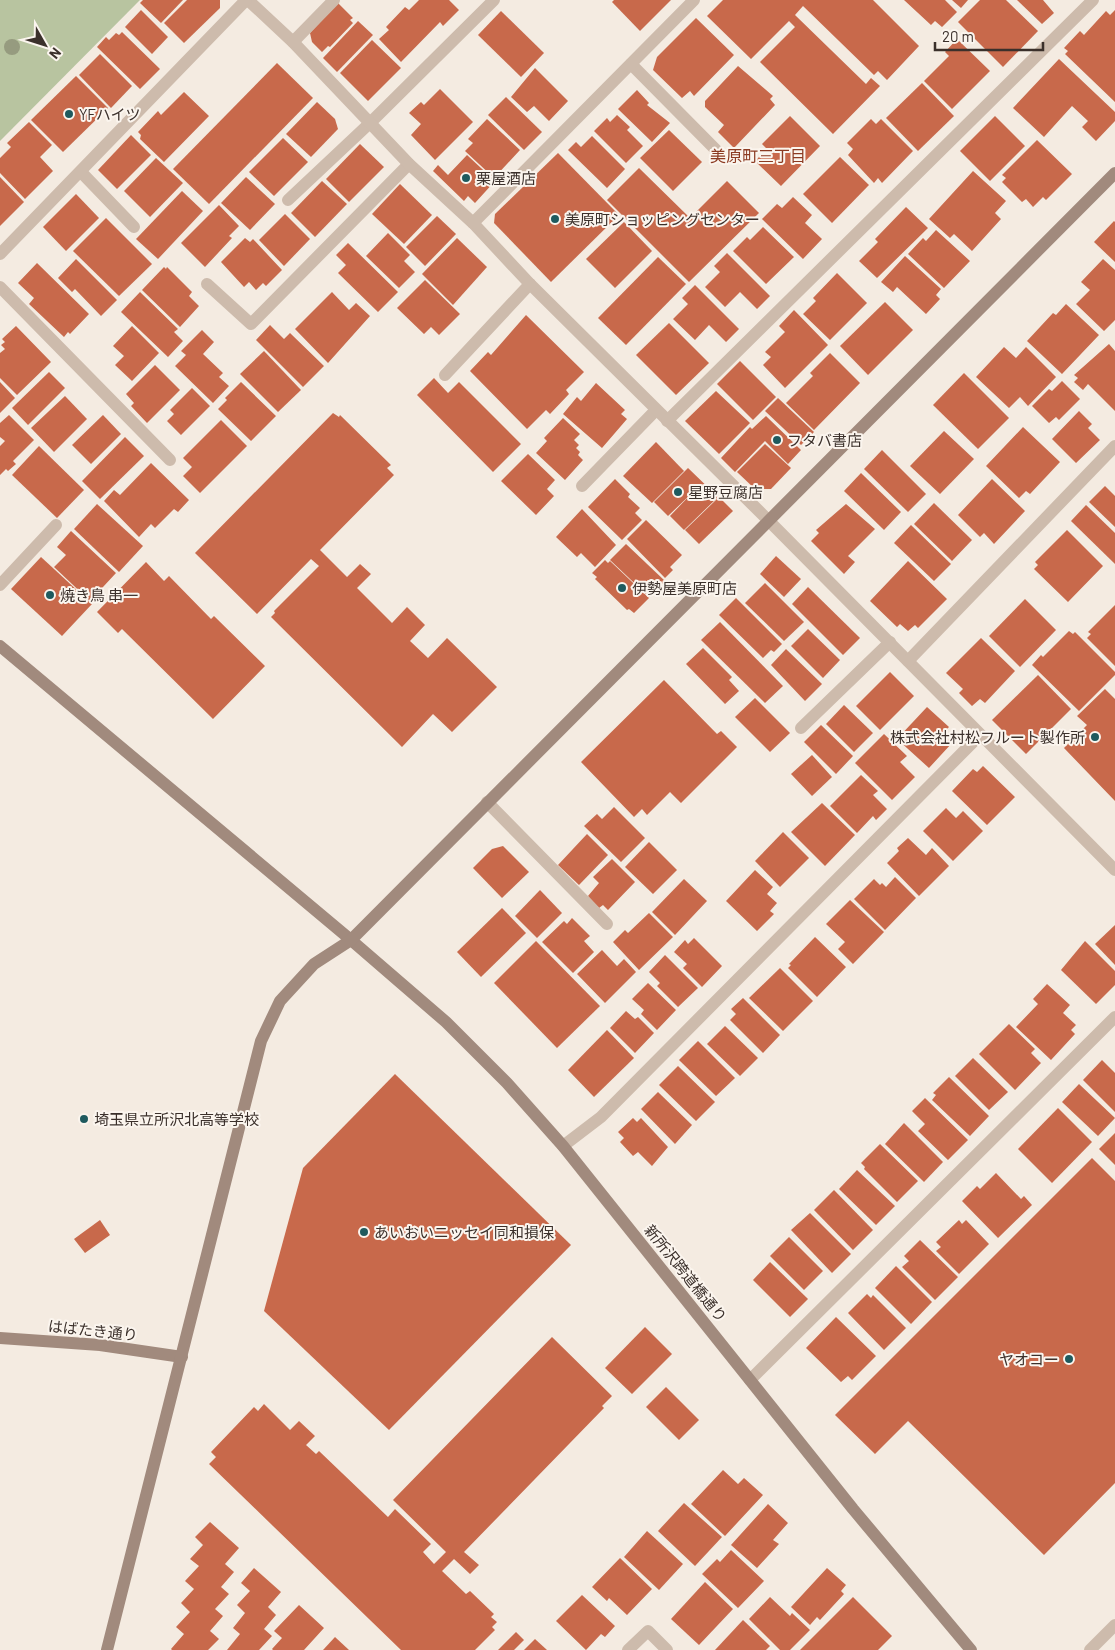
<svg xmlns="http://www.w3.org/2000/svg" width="1115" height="1650" font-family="Barlow,'Noto Sans JP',sans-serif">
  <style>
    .green { fill: #b8c4a0 }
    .building { fill: #c8694b }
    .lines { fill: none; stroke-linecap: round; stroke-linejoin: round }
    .lane { stroke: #cdbbac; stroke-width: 12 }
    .street { stroke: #cdbbac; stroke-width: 12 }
    .secondary { stroke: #a18a7d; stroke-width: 12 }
    .tree { fill: #969b7f }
    .poi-dot { fill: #1f5a5e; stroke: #fbf5ee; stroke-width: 2 }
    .labels { text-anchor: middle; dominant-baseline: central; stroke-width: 4; stroke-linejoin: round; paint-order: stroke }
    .poi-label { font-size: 15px; fill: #3b302b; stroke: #fbf5ee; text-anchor: start }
    .street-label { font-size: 15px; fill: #3b302b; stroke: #fbf5ee }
    .neighbourhood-label { font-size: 16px; fill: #8c3b22; stroke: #fbf5ee }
  </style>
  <rect width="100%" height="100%" fill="#f4ebe1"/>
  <!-- green -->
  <polygon class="green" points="0,0 140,0 0,141"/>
  <!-- building -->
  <g class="building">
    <polygon points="143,0 183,0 161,23 140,3"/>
    <polygon points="187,0 220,0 220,8 184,43 164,23"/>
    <polygon points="419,0 449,0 459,10 443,26 440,22 401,62 379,39 389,30 386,27 405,7 409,10"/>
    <polygon points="614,0 671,0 640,31 612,2"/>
    <polygon points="723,0 873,0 919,46 887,80 878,71 874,75 803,6 795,15 866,84 871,78 880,86 833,134 760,62 795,27 789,21 751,59 707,16"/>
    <polygon points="904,0 945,0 957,12 942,27 935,21 931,25"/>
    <polygon points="952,0 968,0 961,8"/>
    <polygon points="980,0 1006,0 1038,31 1003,67 958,22"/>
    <polygon points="1017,0 1043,0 1054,13 1042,24"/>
    <polygon points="338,3 353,18 350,20 353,23 330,47 328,46 322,52 312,42 310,33"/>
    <polygon points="141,10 168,37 152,54 125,27"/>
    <polygon points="1115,10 1115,102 1065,54 1068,51 1064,48 1080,31 1084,35 1106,11 1110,15"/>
    <polygon points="501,11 544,53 521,77 478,35"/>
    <polygon points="696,18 734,55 694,96 690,91 682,98 653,70 657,57"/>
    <polygon points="358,21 373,35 337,72 323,58"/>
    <polygon points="122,32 160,69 140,89 97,47 106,37 109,40 116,33 119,35"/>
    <polygon points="957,39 990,71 952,109 924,81 949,56 945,52"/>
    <polygon points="372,40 401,68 368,101 340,73"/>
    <polygon points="100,54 132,86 111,108 79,75"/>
    <polygon points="1059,59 1115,112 1115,121 1096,141 1082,127 1088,121 1072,106 1044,137 1013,108"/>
    <polygon points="277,63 313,98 209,204 173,169"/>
    <polygon points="738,66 773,96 770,99 775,105 734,148 718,132 724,125 705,107 705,101"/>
    <polygon points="535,68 568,101 549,121 534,106 527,112 511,97"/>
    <polygon points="76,76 108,108 63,152 31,120"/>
    <polygon points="922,83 954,116 918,151 886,118"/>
    <polygon points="440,89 473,122 435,160 411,135 421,124 409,113 421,102 424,105"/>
    <polygon points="637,90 649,103 647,105 670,123 652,142 618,109"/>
    <polygon points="184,92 209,116 164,162 140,139 141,135 138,132 158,111 161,115"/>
    <polygon points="506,97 542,132 524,150 488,115"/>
    <polygon points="317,102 335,119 338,129 311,157 286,134"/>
    <polygon points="617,115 630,127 627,130 643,146 626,163 594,131 607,118 610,122"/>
    <polygon points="790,116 820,146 781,186 755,161 767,149 762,144"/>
    <polygon points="995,116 1025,146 990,181 960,151"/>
    <polygon points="487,119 520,150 494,178 465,151 473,143 468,139"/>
    <polygon points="871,119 876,124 881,119 913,151 882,183 878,178 874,183 848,155 853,149 847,143"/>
    <polygon points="29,122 52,145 40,157 53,171 25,199 0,173 0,158 11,147 7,143"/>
    <polygon points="669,130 702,162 673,191 640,158"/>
    <polygon points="131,135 151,155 117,189 98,170"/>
    <polygon points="592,136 625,169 607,188 568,150 576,142 581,147"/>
    <polygon points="283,138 308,162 274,196 249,172"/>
    <polygon points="1037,140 1072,174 1046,200 1043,197 1033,207 1026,199 1022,202 1002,182 1006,178 1002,175"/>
    <polygon points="360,144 384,167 349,202 326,179"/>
    <polygon points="558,153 619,215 551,282 494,223 495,214"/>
    <polygon points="467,155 495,181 475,203 468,196 464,201 433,171 438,165 448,175"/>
    <polygon points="840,157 869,185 832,223 803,194"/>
    <polygon points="156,158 183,183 150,217 124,191"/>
    <polygon points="639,168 690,218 727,181 759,213 689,282 607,200"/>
    <polygon points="973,171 1006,201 995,213 1001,219 972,251 954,234 950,238 929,219"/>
    <polygon points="0,177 24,202 0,226"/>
    <polygon points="246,177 275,204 250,230 221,203"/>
    <polygon points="322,181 347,204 315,237 291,213"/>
    <polygon points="400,184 432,215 404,244 372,214"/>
    <polygon points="182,191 203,211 158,259 136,239"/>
    <polygon points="76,194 99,218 66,251 43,227"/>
    <polygon points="793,197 812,215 805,223 822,239 803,259 762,219 777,204 782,208"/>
    <polygon points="219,205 239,226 229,236 232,238 205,267 181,243"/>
    <polygon points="906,207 928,228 877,278 859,261 878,242 875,239"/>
    <polygon points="285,214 310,239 284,266 259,240"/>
    <polygon points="437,216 456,234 425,266 406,247"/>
    <polygon points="106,218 152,264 119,296 73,251"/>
    <polygon points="1114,221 1115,222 1115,262 1094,242"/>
    <polygon points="624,222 652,251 615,288 586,259"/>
    <polygon points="763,227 794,257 766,284 733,251 747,237 750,240"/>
    <polygon points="936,230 970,261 944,288 908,254 923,238 926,241"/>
    <polygon points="388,233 410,255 404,261 415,272 399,288 366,256"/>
    <polygon points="245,238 250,242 253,239 282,270 266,286 263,283 256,290 249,282 244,287 221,262"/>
    <polygon points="457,238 487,267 453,305 422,274"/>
    <polygon points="348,243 398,292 378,312 338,273 346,265 336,255"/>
    <polygon points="727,253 770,296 757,309 740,292 725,307 705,287 720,272 714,266"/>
    <polygon points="905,256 941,289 936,295 940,299 926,314 897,287 893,292 881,282"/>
    <polygon points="658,257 686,284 626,345 598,318"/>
    <polygon points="76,259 117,300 101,316 75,289 72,292 58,278"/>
    <polygon points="1103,259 1115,270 1115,320 1104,331 1076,304 1090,290 1081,282"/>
    <polygon points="37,263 89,314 70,334 68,332 64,337 29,304 34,298 18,283"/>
    <polygon points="164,267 166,269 167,267 192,292 189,296 199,306 180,327 142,290"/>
    <polygon points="837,273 867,303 830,340 803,314 816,301 813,298"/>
    <polygon points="425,280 460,314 439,335 431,327 424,334 397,308"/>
    <polygon points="695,285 739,329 726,342 709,325 695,340 673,319 688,304 682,298"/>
    <polygon points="140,292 178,329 174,332 183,341 168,357 121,312"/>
    <polygon points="332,292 349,310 356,303 370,316 328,363 295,329"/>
    <polygon points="885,302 913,330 868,375 840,346"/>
    <polygon points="1066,304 1099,335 1062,374 1027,341 1053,313 1056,315"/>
    <polygon points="794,310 828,345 785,388 763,365 771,357 765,352 785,332 779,326"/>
    <polygon points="526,315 584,372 566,390 569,394 550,414 546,410 527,429 470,371 488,352 491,355"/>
    <polygon points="669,323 709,363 676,395 636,355"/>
    <polygon points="270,325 284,339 290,333 324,366 303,387 256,340"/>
    <polygon points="16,326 51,362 17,395 0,378 0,353 5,349 1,345 5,342 2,339"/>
    <polygon points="132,326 159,353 132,381 115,365 124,356 113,346"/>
    <polygon points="202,330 214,342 203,354 223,373 219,377 229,386 213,403 175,366 186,355 181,351"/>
    <polygon points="1109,344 1115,351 1115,411 1088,384 1083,390 1074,382 1078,378 1074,375"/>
    <polygon points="1004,347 1016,358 1026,347 1056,377 1028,406 1020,397 1009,408 976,377"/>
    <polygon points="264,351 301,390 278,412 240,374"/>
    <polygon points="830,353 860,383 814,430 786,403 813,376 810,373"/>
    <polygon points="740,361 776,397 753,420 717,384"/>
    <polygon points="155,365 180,390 147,423 131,406 134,403 126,394"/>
    <polygon points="49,372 65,388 28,425 12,408"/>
    <polygon points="964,373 1009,418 978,449 933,405"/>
    <polygon points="434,378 448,393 459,382 521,444 493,472 417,395"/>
    <polygon points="1062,381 1080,399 1059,420 1056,417 1049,423 1032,406 1049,389 1052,391"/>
    <polygon points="0,382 15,398 0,413"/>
    <polygon points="241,382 276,416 251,441 218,409 227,400 225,398"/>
    <polygon points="596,383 625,410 621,414 627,419 602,448 563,414 577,397 581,401"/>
    <polygon points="192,388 210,406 181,435 167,421 174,414 170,410"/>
    <polygon points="716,391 750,423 719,454 685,421"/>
    <polygon points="65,396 87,419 54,452 31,428"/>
    <polygon points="778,398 814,432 801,445 765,411"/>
    <polygon points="1079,411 1092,424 1088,428 1100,440 1076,463 1052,439"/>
    <polygon points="333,413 339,417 340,415 391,465 387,468 394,475 320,550 347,577 360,564 371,574 357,588 392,623 407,607 425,625 410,641 428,658 447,638 497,687 452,732 433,714 402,747 271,617 275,613 274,611 319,566 311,559 257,614 195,553"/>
    <polygon points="9,415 34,440 13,461 16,464 8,471 6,469 0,475 0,446 5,441 0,437 0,423"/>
    <polygon points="103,415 121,434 91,464 72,445"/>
    <polygon points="766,416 801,450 788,464 765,441 735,472 721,458 750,427 752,429"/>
    <polygon points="563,418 580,434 574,440 579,445 576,448 580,452 578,455 583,460 565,480 536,453 547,441 544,438"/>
    <polygon points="221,420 247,446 200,493 183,476 192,467 183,458"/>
    <polygon points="1023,427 1060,462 1030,494 1026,491 1019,498 986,466"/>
    <polygon points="944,431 974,459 940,494 910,466"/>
    <polygon points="125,437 144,456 100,499 82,481"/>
    <polygon points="656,442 684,471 652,503 623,476"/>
    <polygon points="765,444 791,468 771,489 755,489 737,472"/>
    <polygon points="39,446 84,490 57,518 12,475"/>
    <polygon points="882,450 926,494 908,512 864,469"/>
    <polygon points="528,454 555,480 547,489 554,496 536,515 501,481"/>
    <polygon points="151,463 189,500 178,512 174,509 155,528 151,524 139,537 104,501 114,490 120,495"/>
    <polygon points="688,468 718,497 684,530 670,516 693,492 668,516 654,502"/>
    <polygon points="861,473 901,512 884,530 844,491"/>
    <polygon points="615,479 630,494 628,497 640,508 635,513 642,520 622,540 588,507"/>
    <polygon points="992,479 1025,511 994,544 984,533 980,537 958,515"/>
    <polygon points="1105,486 1115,496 1115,527 1089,502"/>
    <polygon points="719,497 733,511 699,544 685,530"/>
    <polygon points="934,503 972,540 952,561 914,524"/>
    <polygon points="97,504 143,546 119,572 74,529"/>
    <polygon points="846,504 875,529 848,556 855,562 844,574 811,541 819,533 816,530"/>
    <polygon points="1086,505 1115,533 1115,564 1071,521"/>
    <polygon points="582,509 616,545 595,567 581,553 577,557 556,537"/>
    <polygon points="646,520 682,555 670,567 673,570 665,578 627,539"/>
    <polygon points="911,525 951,564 934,581 894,543"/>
    <polygon points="1067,530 1103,566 1068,602 1034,569 1038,565 1035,562"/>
    <polygon points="71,531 116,573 90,601 54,567 66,555 57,547"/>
    <polygon points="626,544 665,581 649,597 610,560"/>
    <polygon points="776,556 801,579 784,597 760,574"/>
    <polygon points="41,557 92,604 62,636 11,589"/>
    <polygon points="605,560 608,563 610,561 649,598 634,613 629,609 627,610 595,579 597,577 592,573"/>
    <polygon points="908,561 947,599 918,628 915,625 908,631 900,624 897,627 870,601"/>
    <polygon points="146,562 164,581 169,576 211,619 214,616 265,666 213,719 122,629 118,633 97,612"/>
    <polygon points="765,583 804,622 784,641 745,603"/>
    <polygon points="808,587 860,638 843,655 792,604"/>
    <polygon points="736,598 782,644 774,652 771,650 763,658 719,615"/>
    <polygon points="1025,599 1056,630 1020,667 989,636"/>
    <polygon points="1115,605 1115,666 1087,638 1091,634 1088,632"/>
    <polygon points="720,622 783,686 765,703 701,640"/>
    <polygon points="808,629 840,660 823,678 791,646"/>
    <polygon points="1069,631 1073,634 1075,632 1115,672 1115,675 1079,711 1032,665 1041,655 1043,657"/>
    <polygon points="981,638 1015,671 985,703 980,699 972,706 959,693 963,689 946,673"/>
    <polygon points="703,648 732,677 729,680 739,691 725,704 686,664"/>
    <polygon points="786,649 822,684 805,701 771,665"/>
    <polygon points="890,672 914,696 880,730 856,706"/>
    <polygon points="1038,675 1071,709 1026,754 992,720"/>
    <polygon points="664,680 717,734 721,731 737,747 681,803 670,792 647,815 642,809 634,817 581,762"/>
    <polygon points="1105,689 1115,699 1115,801 1064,748 1087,725 1077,716"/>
    <polygon points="755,698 790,733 770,752 735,717"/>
    <polygon points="844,705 873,733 854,752 826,724"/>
    <polygon points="927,707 949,727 942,734 952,743 929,768 897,739"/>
    <polygon points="821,725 853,756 836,774 804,742"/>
    <polygon points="884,734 907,756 900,762 915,777 892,800 855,763"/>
    <polygon points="812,755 832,777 812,796 791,774"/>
    <polygon points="983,766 1015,797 987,825 952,791 973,769 977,772"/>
    <polygon points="861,775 878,791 873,795 887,809 876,820 873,816 857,833 830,806"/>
    <polygon points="822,803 855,835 825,866 791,832"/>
    <polygon points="614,807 645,838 621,862 584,826 597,814 602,819"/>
    <polygon points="946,808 956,818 963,811 983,831 953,861 923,831"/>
    <polygon points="783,832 809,858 780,887 755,861"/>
    <polygon points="587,834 608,855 579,885 558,865"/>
    <polygon points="908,838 926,855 932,848 949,866 919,896 887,863 899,851 897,848"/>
    <polygon points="649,842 677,870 653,894 625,867"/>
    <polygon points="503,846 529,872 502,898 473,868 492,849"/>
    <polygon points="612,859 635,882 608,910 603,905 599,908 588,896 599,883 593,877"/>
    <polygon points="755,870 773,887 767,894 777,903 770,911 774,914 757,931 726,901"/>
    <polygon points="895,877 916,898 885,930 854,899 874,879 880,885 882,883 886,887"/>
    <polygon points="684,879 707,901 675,935 652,912"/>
    <polygon points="540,890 562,913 537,938 515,916"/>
    <polygon points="850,900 884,932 853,964 838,949 845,942 826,924"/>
    <polygon points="502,908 526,933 481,977 457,952"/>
    <polygon points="649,913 673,937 639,970 613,942 625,930 628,933"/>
    <polygon points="572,918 590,936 584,941 594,952 573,973 542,942 564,921 567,924"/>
    <polygon points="1115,925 1115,965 1095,944"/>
    <polygon points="815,937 846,967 817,997 788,968 791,965 789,964"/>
    <polygon points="694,938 722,966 702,987 683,968 687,964 674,952 685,940 688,944"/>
    <polygon points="536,941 600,1006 557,1048 494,983"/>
    <polygon points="1085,941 1115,971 1115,985 1096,1004 1061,970"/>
    <polygon points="602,950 617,966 624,959 636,972 605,1003 577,974"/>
    <polygon points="665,955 698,988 678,1007 657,986 660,983 649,972"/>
    <polygon points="780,968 813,1001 783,1031 749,998"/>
    <polygon points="648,983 676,1010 657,1030 641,1014 644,1010 632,999"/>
    <polygon points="1047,984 1070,1005 1063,1013 1076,1025 1071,1030 1075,1034 1051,1060 1016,1027 1038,1004 1033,999"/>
    <polygon points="743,998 780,1035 763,1053 730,1020 736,1014 731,1009"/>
    <polygon points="626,1011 635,1019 638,1017 654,1033 635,1053 610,1028"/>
    <polygon points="1009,1024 1035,1049 1031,1053 1041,1063 1015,1090 979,1054"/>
    <polygon points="725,1026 758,1058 740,1076 707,1044"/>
    <polygon points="607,1030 634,1058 594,1097 568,1070"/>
    <polygon points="698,1041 735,1078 716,1096 679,1060"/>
    <polygon points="973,1058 1008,1092 989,1110 955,1076"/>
    <polygon points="1102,1060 1115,1073 1115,1112 1083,1080"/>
    <polygon points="678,1066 715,1102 696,1121 659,1085"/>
    <polygon points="395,1074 571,1245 389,1430 264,1311 303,1168"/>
    <polygon points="949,1077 989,1116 970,1136 932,1100 936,1095 933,1093"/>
    <polygon points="1079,1084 1115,1118 1098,1136 1062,1102"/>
    <polygon points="658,1092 692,1125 675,1144 641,1109"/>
    <polygon points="925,1098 968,1140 948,1160 918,1131 925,1124 912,1111"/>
    <polygon points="1058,1108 1092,1142 1052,1183 1018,1149"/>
    <polygon points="633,1118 637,1122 641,1118 668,1147 652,1166 638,1152 633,1156 620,1142 624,1138 618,1132"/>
    <polygon points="904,1123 943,1162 924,1182 885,1144"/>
    <polygon points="1115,1133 1115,1165 1099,1149"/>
    <polygon points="880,1144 918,1181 897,1202 864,1169 865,1167 861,1163"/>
    <polygon points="1092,1158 1115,1181 1115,1483 1044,1555 908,1421 875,1454 835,1415"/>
    <polygon points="857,1170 895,1206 876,1225 839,1189"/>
    <polygon points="996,1173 1021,1199 1024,1196 1032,1205 998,1238 962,1201 977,1186 980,1189"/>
    <polygon points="834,1190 873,1230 853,1250 814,1210"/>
    <polygon points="810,1213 851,1254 832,1273 791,1230"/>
    <polygon points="100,1220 110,1235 85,1253 74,1239"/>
    <polygon points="959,1220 962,1224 966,1220 989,1244 959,1274 936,1251 941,1247 936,1242"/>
    <polygon points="789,1237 823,1271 804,1290 770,1256"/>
    <polygon points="920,1240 958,1277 935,1300 902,1267 909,1261 904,1256"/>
    <polygon points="770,1262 808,1299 790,1317 753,1280"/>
    <polygon points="896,1266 932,1302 911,1324 875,1288"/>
    <polygon points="867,1294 871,1298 873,1295 906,1328 884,1350 848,1313"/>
    <polygon points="836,1317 876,1356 852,1380 848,1376 841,1382 806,1348"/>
    <polygon points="645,1327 672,1354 632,1394 605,1368"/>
    <polygon points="552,1337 612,1396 602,1406 604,1408 464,1552 479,1565 470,1574 454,1559 442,1571 466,1594 470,1591 494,1614 491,1617 497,1622 492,1627 495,1630 475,1650 401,1650 209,1464 216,1457 211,1452 254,1407 258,1411 264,1404 290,1430 299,1421 315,1436 306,1445 316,1454 319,1451 388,1517 395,1509 431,1544 423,1552 434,1564 446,1552 393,1500"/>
    <polygon points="666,1387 699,1420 679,1440 646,1407"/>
    <polygon points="723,1470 738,1484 744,1478 763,1495 725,1536 691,1504"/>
    <polygon points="684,1503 722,1537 695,1566 658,1531"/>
    <polygon points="768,1504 788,1523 773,1540 779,1544 757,1568 731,1545"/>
    <polygon points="210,1522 239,1548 225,1564 234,1572 221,1587 229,1594 215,1609 223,1616 210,1631 219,1639 208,1650 172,1650 171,1649 184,1634 176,1627 190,1612 181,1603 194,1589 185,1581 199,1566 190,1559 203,1545 195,1537"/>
    <polygon points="647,1531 683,1564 659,1590 624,1557"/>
    <polygon points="731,1550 764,1581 738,1608 702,1574 717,1559 720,1562"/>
    <polygon points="620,1558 652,1589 627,1615 609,1598 607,1601 592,1587"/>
    <polygon points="254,1568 281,1592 268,1607 276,1615 264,1629 272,1636 259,1650 227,1650 240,1634 233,1628 245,1613 237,1605 250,1591 241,1583"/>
    <polygon points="827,1568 846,1585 841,1591 844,1594 820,1620 817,1617 810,1625 791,1607"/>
    <polygon points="705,1582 733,1609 699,1645 671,1619"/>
    <polygon points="582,1595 615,1626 605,1637 601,1634 586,1650 556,1621"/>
    <polygon points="770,1597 790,1616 792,1613 810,1630 790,1650 780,1650 749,1619"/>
    <polygon points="853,1597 892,1636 878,1650 800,1650"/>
    <polygon points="299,1605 324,1628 304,1650 273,1650 272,1649 282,1638 274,1631"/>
    <polygon points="743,1620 770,1646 766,1650 715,1650"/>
    <polygon points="516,1632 524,1640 514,1650 498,1650"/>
    <polygon points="335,1637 349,1650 323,1650"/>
    <polygon points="535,1639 547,1650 524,1650"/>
  </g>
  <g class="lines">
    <!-- lane -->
    <g class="lane">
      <polyline points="631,64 720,154"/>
      <polyline points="81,172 134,227"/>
      <polyline points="288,200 371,122 494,0"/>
      <polyline points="207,284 251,324 409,164"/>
      <polyline points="445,375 530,284"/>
      <polyline points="582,486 656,410"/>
      <polyline points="0,585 56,525"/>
      <polyline points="801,728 890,642"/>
      <polyline points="487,802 607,924"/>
    </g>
    <!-- street -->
    <g class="street">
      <polyline points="248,0 293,42 409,164 473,223 530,284 768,520 1115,870"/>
      <polyline points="293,42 334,0"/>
      <polyline points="473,223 694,0"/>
      <polyline points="0,254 246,0"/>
      <polyline points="0,287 170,460"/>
      <polyline points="667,421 1093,0"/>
      <polyline points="908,661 1115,446"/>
      <polyline points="563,1146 601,1117 980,735"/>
      <polyline points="750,1380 1115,1017"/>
      <polyline points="628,1650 648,1631 667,1650"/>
      <polyline points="1090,1650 1115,1625"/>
    </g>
    <!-- secondary -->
    <g class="secondary">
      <polyline points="0,646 351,940 446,1022 507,1083 563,1146 853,1509 971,1650"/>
      <polyline points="0,1338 100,1345 182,1357"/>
      <polyline points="107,1650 261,1041 280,1001 314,964 351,940 1115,173"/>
    </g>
  </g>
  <!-- trees -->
  <circle class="tree" cx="12" cy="47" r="8"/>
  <!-- markers -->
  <g class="poi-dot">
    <circle cx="69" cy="114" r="5"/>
    <circle cx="466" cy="178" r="5"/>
    <circle cx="555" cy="219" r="5"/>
    <circle cx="777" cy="440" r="5"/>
    <circle cx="678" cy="492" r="5"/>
    <circle cx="622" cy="588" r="5"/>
    <circle cx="50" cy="595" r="5"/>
    <circle cx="1095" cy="737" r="5"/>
    <circle cx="84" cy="1119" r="5"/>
    <circle cx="364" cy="1232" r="5"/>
    <circle cx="1069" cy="1359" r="5"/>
  </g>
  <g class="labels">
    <!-- poi labels -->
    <g class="poi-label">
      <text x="79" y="114">YFハイツ</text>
      <text x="476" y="178">栗屋酒店</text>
      <text x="565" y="219">美原町ショッピングセンター</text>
      <text x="787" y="440">フタバ書店</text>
      <text x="688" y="492">星野豆腐店</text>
      <text x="632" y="588">伊勢屋美原町店</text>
      <text x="60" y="595">焼き鳥 串一</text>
      <text x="1085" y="737" text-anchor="end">株式会社村松フルート製作所</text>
      <text x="94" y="1119">埼玉県立所沢北高等学校</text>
      <text x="374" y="1232">あいおいニッセイ同和損保</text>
      <text x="1059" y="1359" text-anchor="end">ヤオコー</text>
    </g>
    <!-- street labels -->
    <g class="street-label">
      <text transform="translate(686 1273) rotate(51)">新所沢跨道橋通り</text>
      <text transform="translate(93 1330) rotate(6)">はばたき通り</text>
    </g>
    <!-- neighbourhood labels -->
    <g class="neighbourhood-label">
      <text x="758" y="155">美原町三丁目</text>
    </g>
  </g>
  <!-- north arrow -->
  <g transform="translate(45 45) rotate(129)" stroke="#fbf5ee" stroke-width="4" paint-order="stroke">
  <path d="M0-4L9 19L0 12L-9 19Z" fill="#3b302b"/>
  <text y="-8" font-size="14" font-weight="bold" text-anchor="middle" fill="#3b302b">N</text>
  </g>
  <!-- scale -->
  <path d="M935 42v8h108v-8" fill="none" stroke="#3b302b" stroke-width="2.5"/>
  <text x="942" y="42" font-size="15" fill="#3b302b" stroke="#fbf5ee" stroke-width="4" paint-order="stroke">20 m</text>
</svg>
